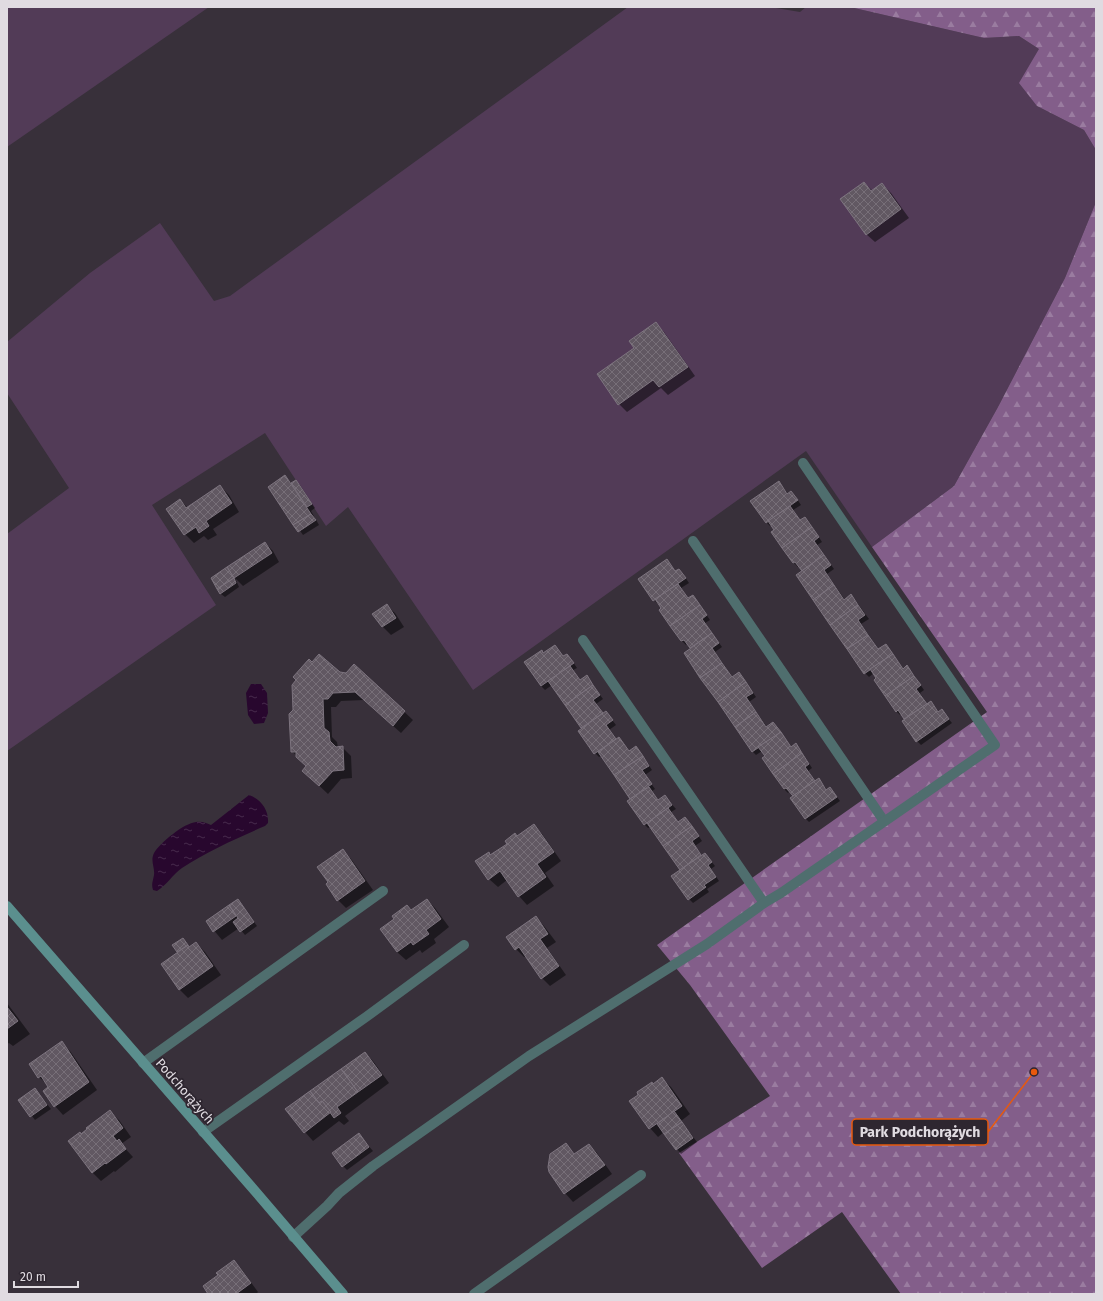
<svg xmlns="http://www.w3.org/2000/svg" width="1103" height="1301" font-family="'Fira Sans',sans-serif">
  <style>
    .green { fill: #523b57 }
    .forest { fill: url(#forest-firs) }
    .water { fill: url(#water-ripples) }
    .shadow { fill: #0007 }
    .building { fill: url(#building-cross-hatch); stroke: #7d747f }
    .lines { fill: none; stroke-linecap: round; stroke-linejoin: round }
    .lane { stroke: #4f6e6e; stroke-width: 10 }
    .street { stroke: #4f6e6e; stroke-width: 10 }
    .secondary { stroke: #5b8f8e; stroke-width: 10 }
    .labels { text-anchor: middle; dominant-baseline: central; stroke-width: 3.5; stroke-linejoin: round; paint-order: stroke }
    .street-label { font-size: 13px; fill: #e0dbe1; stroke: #2e2630 }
    .leader { fill: none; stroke: #e8590c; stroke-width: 1.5 }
    .callout-dot { fill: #e8590c; stroke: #2e2630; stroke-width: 1.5 }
    .callout { fill: #2e2630; stroke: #e8590c; stroke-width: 1.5 }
    .callout-label { font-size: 14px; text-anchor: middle; font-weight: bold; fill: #e0dbe1 }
  </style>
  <defs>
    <pattern id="forest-firs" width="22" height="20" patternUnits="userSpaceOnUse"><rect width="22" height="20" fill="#835e8a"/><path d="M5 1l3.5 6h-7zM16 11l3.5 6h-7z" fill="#9a7ca0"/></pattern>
    <pattern id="water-ripples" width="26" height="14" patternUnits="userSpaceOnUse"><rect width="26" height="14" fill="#28072e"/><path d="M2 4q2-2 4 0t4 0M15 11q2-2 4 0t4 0" fill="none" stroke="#472b4c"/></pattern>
    <pattern id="building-cross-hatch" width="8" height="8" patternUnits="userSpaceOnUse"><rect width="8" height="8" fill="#615862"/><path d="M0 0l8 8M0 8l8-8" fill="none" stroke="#776f78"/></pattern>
  </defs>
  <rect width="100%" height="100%" fill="#38303a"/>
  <!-- green -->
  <g class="green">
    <polygon points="7,7 209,7 7,147"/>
    <polygon points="628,7 770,7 800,12 806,7 850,7 984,38 1019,36 1039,49 1037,106 1084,130 1096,150 1096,202 1065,278 998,407 954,486 872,547 806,451 473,690 348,507 326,526 265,433 152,505 216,605 7,751 7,534 69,488 7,393 7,342 90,273 160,223 214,301 230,296"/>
  </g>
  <!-- forest -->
  <g class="forest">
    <polygon points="850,7 1096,7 1096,150 1084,130 1037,106 1019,83 1039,49 1019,36 984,38"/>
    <polygon points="1096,202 1096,1294 901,1294 842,1212 762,1268 679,1153 770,1096 690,985 657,945 987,712 872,547 954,486 998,407 1065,278"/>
  </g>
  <!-- water -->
  <g class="water">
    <polygon points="251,684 261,684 267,693 268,713 264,723 254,724 248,715 246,693"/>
    <path d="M249,795C261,799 269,810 268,823L265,826C237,838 208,851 182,868C172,875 167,885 157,891L153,890C151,884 153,881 154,875C155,867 150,861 154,853C160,843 184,823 196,822C202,821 206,823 211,825Z"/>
  </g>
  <!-- shadow -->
  <g class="shadow">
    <polygon points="864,183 873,191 882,184 891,193 909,218 875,242 866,234"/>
    <polygon points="656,324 664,332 695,376 668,395 661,388 627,412 619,404 636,348"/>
    <polygon points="285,477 292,484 296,481 300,485 315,508 311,511 319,525 303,535 270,487"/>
    <polygon points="779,483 788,494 795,496 801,505 793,510 801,521 809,522 822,542 817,545 834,569 827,574 845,600 851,596 855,600 869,619 861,624 879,650 889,649 903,670 907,667 911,671 924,690 920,693 927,704 931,702 939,713 942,711 952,723 921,745 917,741 902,714 900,715 896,711 874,673 869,677 865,673 803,571 799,566 798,567 794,563 773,533 776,530 772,525 770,526 766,522"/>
    <polygon points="220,486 229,495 239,512 213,529 217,535 208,540 204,536 194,543 185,534 168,509 180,500 188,508"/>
    <polygon points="265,543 273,551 279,562 243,586 235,578 239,587 225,597 221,594 212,578"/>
    <polygon points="683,574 689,583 681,588 689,599 696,600 710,620 705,623 722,647 715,652 733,678 739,674 743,678 756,697 749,702 767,727 773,723 791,747 796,745 799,748 812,768 808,771 815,782 819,780 827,790 830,788 840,801 809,822 805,818 790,791 788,793 784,789 763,758 766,756 762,751 756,755 752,751 691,649 687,643 686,645 682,641 663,608 659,603 658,604 654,600"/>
    <polygon points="386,605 395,613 404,627 391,635 383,627 373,614"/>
    <polygon points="555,646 564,657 567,655 571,659 577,668 573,670 580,681 586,676 603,699 596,704 603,714 606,712 616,725 609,730 616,740 619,738 629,752 639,751 652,770 645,775 655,789 652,791 659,801 665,797 676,809 671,812 678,823 689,822 702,841 695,846 702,856 705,854 715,866 711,869 719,881 707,889 709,892 693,903 689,899 681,870 651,827 648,828 644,824 632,799 602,756 599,757 595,753 579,731 583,728 552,685 545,690 541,686 544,654"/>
    <polygon points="354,665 413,720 401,733 364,700 341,701 336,707 331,707 332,737 337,742 338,748 342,747 351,756 352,778 341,779 328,794 312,779 307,767 292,751 290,715 339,673 346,674"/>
    <polygon points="534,826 542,834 561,861 545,873 554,886 527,905 519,896 507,880 498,887 489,879 488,853 491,856"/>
    <polygon points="342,851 351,859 373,890 346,908 338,900"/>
    <polygon points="238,900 257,926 245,935 239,928 222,940 207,922"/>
    <polygon points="427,900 435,908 449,927 434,939 436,943 422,953 420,950 406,960 397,952 396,920 407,906 412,910"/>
    <polygon points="536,917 544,926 556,942 547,948 566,975 550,986 542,978 526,956 524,957 516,949"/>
    <polygon points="183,939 190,948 196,943 205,952 221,975 188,998 180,990 162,964 179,952 174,946"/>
    <polygon points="7,1003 30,1034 13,1046 9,1043 7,1044"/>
    <polygon points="61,1043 70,1051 97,1090 63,1115 55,1106 50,1087 39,1077 30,1064"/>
    <polygon points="365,1053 373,1061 389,1083 345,1116 349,1121 344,1125 339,1121 313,1141 305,1132"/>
    <polygon points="662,1079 671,1087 690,1114 681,1121 697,1142 681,1154 664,1132 658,1137 650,1128 631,1101"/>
    <polygon points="35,1089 51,1109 35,1120 20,1100"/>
    <polygon points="110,1112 119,1120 131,1137 121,1144 133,1157 115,1172 114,1171 101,1181 92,1172 81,1135"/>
    <polygon points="359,1135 373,1151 347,1170 343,1166"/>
    <polygon points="566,1145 575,1155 589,1145 597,1153 612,1174 573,1202 565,1193 550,1171"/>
    <polygon points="234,1261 242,1270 258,1292 256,1294 210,1294 220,1275"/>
  </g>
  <!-- building -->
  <g class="building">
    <polygon points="864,182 871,191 882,183 901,209 866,235 840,199"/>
    <polygon points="656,322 688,367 659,387 653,380 618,405 597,374 634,348 629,341"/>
    <polygon points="285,475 311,514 293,525 268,487"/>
    <polygon points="296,480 312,504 307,507 291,483"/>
    <polygon points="779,481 787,494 791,491 798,500 766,523 750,501"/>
    <polygon points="220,485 232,503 206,521 209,526 199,533 196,527 184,535 166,509 180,499 186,508"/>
    <polygon points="790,506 800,520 805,517 812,527 782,548 771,532 774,530 768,521"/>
    <polygon points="311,514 316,520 298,532 293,525"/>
    <polygon points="812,527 819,537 814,541 824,555 802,571 795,562 793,563 782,548"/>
    <polygon points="265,542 272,553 234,578 227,567"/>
    <polygon points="824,555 831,565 824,570 834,585 813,600 796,575"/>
    <polygon points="667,559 675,571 679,569 686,578 653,601 638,579"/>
    <polygon points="227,567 234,578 217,589 211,578"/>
    <polygon points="234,578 236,583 220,594 217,589"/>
    <polygon points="678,584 688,598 693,595 700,605 670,626 659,610 661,608 655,599"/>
    <polygon points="834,585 844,600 851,594 858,605 830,625 813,600"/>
    <polygon points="387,604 396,618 382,627 372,614"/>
    <polygon points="700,605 707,615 702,619 712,633 690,648 684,640 681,641 670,626"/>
    <polygon points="858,605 865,615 858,620 868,635 847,649 830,625"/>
    <polygon points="712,633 719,643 712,648 722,663 700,678 684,653"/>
    <polygon points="868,635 878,649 886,644 893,654 864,674 847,649"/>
    <polygon points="555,645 563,656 567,654 574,663 541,686 524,662 542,650 543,653"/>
    <polygon points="319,654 340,672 346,673 354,664 405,711 393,726 355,692 333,693 328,699 323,699 324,728 329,732 330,741 336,747 343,746 344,770 333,771 319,786 302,771 306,766 296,757 296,752 291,752 289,714 293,710 292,685 296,680 293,677 309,659 312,662"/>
    <polygon points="893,654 903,669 907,665 914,676 885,696 874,680 876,678 870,669"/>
    <polygon points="722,663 732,677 739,672 746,682 718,702 700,678"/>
    <polygon points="570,666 580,680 587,675 593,685 565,705 548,681"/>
    <polygon points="914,676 921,685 916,689 927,704 904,719 898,710 896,712 885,696"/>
    <polygon points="746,682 753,693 746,697 756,712 735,727 718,702"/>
    <polygon points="593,685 600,695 593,700 603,713 581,728 565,705"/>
    <polygon points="931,701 938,712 942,709 949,719 916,742 902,721"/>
    <polygon points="606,711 613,720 606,725 616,739 594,754 578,731"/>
    <polygon points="756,712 766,727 773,722 781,732 752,752 735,727"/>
    <polygon points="781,732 791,747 796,743 802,753 773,774 762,758 765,756 758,747"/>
    <polygon points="619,737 629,751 636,746 643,756 614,775 598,752"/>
    <polygon points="802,753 809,764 805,767 815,781 793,796 786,788 784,789 773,774"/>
    <polygon points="643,756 649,766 642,770 652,784 630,799 614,775"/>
    <polygon points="819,778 826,790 830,787 837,797 805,819 790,798"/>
    <polygon points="649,787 658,800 665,795 672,805 644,825 627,801"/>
    <polygon points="668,808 678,822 685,817 692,826 663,846 647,823"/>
    <polygon points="534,824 554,852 537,864 546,877 518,897 500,871 488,880 475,861 489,852 490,855 507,844 505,841 515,833 517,836"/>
    <polygon points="692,826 699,836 692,841 701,855 680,870 663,846"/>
    <polygon points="343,849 365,881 337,901 326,884 328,882 317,867"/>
    <polygon points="705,853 712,862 708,865 716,877 704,885 706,887 688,900 671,876"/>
    <polygon points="238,899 254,922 240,932 233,922 238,918 229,905"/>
    <polygon points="427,899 441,919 426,930 429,934 413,945 411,942 397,952 380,929 394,919 392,916 407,905 411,910"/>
    <polygon points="229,905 236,916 213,932 206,921"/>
    <polygon points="536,916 548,934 540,939 559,966 541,979 519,947 515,950 506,937"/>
    <polygon points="183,938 188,945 177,952 172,945"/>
    <polygon points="196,942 213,966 179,990 161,964 188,945 189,947"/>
    <polygon points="7,1007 18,1021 7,1029"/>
    <polygon points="62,1041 89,1082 54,1107 43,1091 48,1087 41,1076 38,1078 29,1064"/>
    <polygon points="365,1052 382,1075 358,1092 341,1069"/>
    <polygon points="341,1069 358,1092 337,1107 341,1113 334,1118 322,1101 319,1103 310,1091"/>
    <polygon points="662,1077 682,1106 649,1129 629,1101 638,1095 637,1092 652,1082 653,1084"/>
    <polygon points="35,1088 47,1105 30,1117 18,1100"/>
    <polygon points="310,1091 319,1103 322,1101 331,1112 304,1133 285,1109"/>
    <polygon points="110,1110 123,1128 113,1136 117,1141 119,1139 126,1149 106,1164 105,1163 92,1173 68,1141 80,1132 81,1134 87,1129 86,1128"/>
    <polygon points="674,1111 682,1122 664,1134 657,1124"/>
    <polygon points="682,1122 693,1138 676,1150 664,1134"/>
    <polygon points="359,1133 369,1147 342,1167 332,1153"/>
    <polygon points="566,1143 574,1154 589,1144 605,1165 564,1194 549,1172 548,1167 550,1154"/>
    <polygon points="234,1260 251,1283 236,1294 208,1294 203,1286 218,1275 216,1273"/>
  </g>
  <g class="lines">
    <!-- lane -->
    <g class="lane">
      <polyline points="143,1063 383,891"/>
      <polyline points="203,1132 366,1017 464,945"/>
      <polyline points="474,1294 641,1175"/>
    </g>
    <!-- street -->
    <g class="street">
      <polyline points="693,541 884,821"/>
      <polyline points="583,640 764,903"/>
      <polyline points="293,1237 327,1206 339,1193 373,1166 529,1056 707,944 764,903 781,893 995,745 803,463"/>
    </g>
    <!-- secondary -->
    <polyline class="secondary" points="7,906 255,1191 343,1294"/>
  </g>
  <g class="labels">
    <!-- street labels -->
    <g class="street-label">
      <text transform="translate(185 1091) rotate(49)">Podchorążych</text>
    </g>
  </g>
  <!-- callouts -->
  <path class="leader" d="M1034 1072L988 1132"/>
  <circle class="callout-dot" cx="1034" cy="1072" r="4"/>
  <rect class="callout" x="852" y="1119" width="136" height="26" rx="4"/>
  <g class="callout-label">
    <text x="920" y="1137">Park Podchorążych</text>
  </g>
  <!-- border -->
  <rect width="1103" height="1301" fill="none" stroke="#e0dbe1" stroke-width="16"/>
  <!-- scale -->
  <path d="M14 1281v6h64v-6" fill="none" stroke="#e0dbe1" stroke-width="2"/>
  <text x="20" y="1281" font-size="12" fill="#e0dbe1" stroke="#2e2630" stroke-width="3" paint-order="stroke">20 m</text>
</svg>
